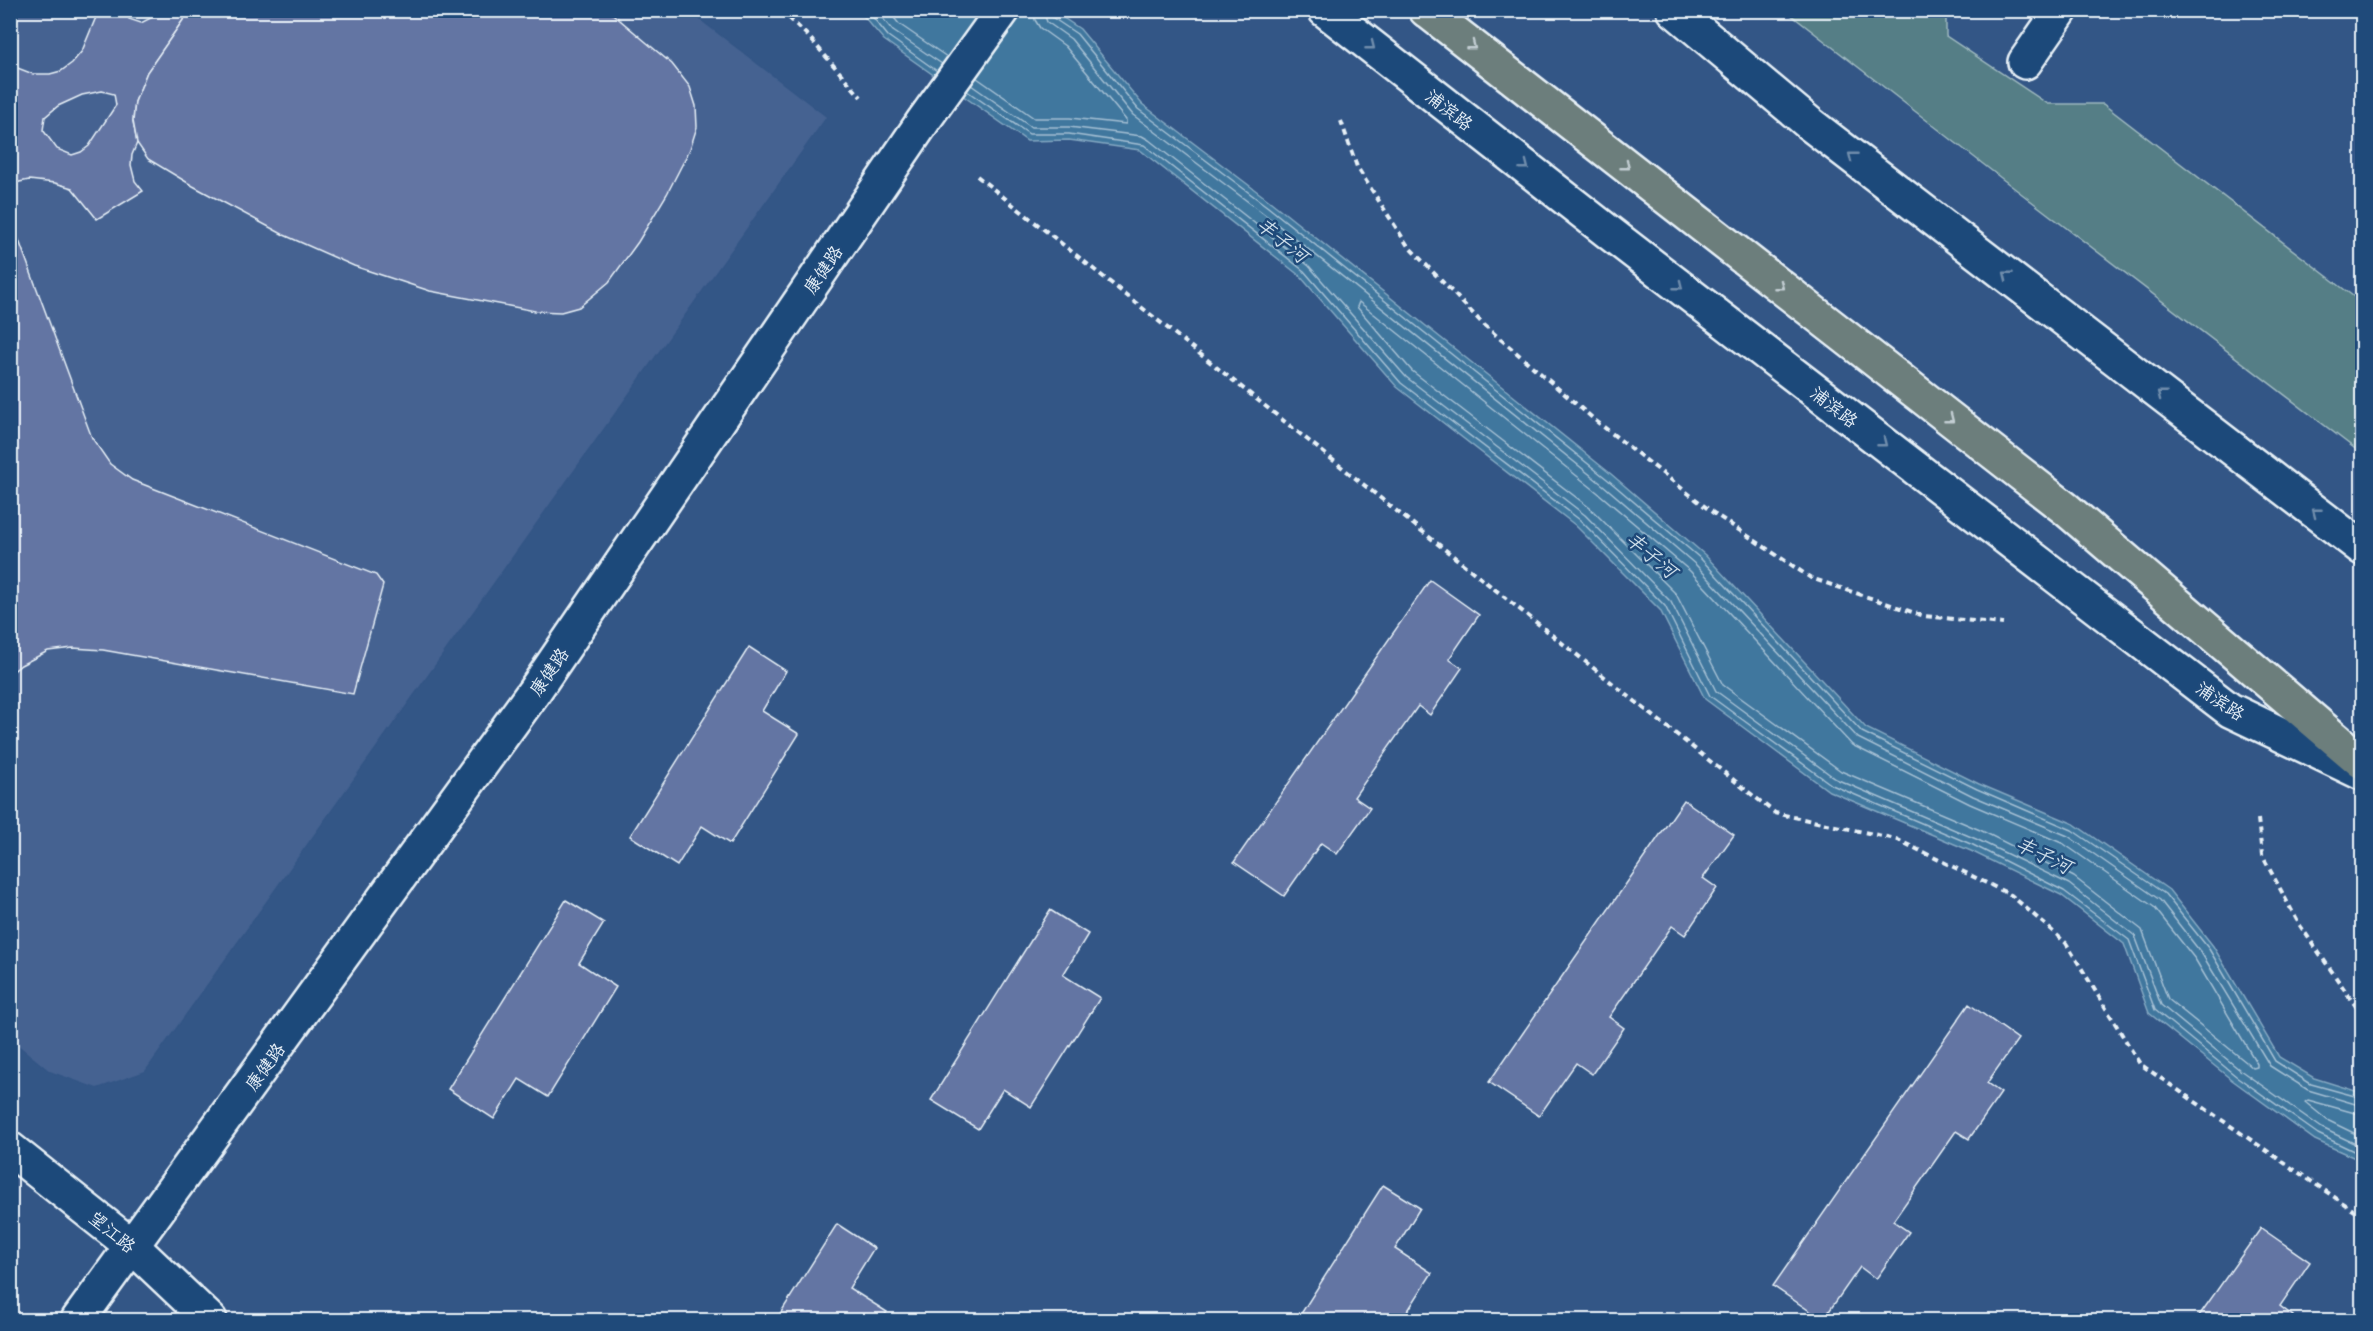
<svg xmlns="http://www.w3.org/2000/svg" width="2373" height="1331" font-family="'Playpen Sans','LXGW WenKai TC',sans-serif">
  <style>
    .built { fill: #456291 }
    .green { fill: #547e86; stroke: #9eb8bf; stroke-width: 1.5 }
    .water { fill: #41779e; stroke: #84a8c2; stroke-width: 1.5 }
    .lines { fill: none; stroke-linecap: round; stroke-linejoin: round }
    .shore { stroke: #a5c0d4; stroke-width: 1.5 }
    .building { fill: #6475a3; stroke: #e8f1f8; stroke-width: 1.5; fill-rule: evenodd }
    .street-casing { stroke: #e8f1f8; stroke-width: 38 }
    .secondary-casing { stroke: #e8f1f8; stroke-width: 38 }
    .primary-casing { stroke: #e8f1f8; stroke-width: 38 }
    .path { stroke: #e8f1f8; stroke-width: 4; stroke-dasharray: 6 4.5; stroke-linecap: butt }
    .street { stroke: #1f4a7a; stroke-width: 33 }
    .secondary { stroke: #1f4a7a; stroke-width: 33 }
    .primary { stroke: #6c7e7c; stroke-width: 33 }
    .oneway { stroke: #6f8dac }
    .oneway2 { stroke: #c3ced3 }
    .labels { text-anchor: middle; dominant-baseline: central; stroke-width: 5; stroke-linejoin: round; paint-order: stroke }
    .street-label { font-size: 18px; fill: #e8f1f8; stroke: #1f4a7a }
    .water-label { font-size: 20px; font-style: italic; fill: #cfdfea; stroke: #1f4a7a }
  </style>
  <rect width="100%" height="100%" fill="#335686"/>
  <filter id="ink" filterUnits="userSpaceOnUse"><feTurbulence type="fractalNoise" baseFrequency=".0167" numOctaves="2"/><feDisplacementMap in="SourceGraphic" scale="12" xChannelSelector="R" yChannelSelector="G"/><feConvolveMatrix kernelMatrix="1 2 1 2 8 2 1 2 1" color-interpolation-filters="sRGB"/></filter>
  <g filter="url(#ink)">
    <!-- built -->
    <polygon class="built" points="10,11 688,11 826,117 145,1071 97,1088 50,1071 11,1039"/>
    <!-- green -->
    <polygon class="green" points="1786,11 1949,11 1946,14 1946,36 2048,104 2103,104 2362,303 2362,454 2001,178"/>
    <!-- water -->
    <polygon class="water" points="859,11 1053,11 1080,29 1142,104 1271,202 1611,474 1705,555 1866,728 1979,784 2074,824 2169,890 2213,946 2279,1057 2314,1078 2362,1093 2362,1161 2315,1140 2232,1080 2149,1013 2124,944 2061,895 1971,851 1829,791 1705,699 1660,610 1575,525 1397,387 1300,276 1140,150 1069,140 1027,141 884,40"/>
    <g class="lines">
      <!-- shore -->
      <g class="shore">
        <polyline points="867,10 888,36 937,71"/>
        <polyline points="876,10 893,31 942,64"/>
        <polyline points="888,10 899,24 947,57"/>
        <polyline points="1043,10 1047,22 1071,39 1133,115 1263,213 1603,485 1696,565 1858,738 1973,796 2068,836 2160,900 2202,954 2270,1066 2308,1090 2362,1106"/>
        <polyline points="1050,10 1053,18 1077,34 1138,109 1268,207 1607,479 1701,559 1862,732 1977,789 2072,830 2165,894 2209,949 2275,1061 2311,1084 2362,1098"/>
        <polyline points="977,78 1034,118 1070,118 1126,124 1126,120 1065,46 1040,28 1035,20 1034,10"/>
        <polyline points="971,85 1031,127 1069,127 1142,136 1149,140 1309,266 1406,377 1585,515 1671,602 1716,691 1836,779 1976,839 2069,884 2135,936 2161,1005 2240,1070 2322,1128 2362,1147"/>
        <polyline points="967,91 1029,134 1069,134 1144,145 1304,271 1401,383 1580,520 1665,606 1710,696 1832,785 1973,845 2064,891 2129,940 2155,1010 2236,1076 2318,1134 2362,1155"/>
        <polygon points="1359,302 1597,492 1690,571 1852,745 1970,804 2064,844 2154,907 2195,959 2257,1064 2257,1067 2253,1068 2246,1062 2168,999 2142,930 2074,877 1980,830 1841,771 1723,685 1676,594 1590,508 1412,371 1357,307"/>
        <polyline points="2362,1115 2308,1100 2305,1102 2327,1120 2362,1137"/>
      </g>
    </g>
    <!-- building -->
    <g class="building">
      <path d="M96,10H125L129,19L141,23L166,10H190L147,72L135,102L133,121L137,143L132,155L131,165L135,181L143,191L97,219L72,188L55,183L29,180L10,184V65L33,74H50L61,71L72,63L82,51L96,17ZM102,91L114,94L116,105L89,146L81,152L72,155L57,149L43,130L45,117L58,106L82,95Z"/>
      <polygon points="190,10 608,10 672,64 690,87 696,106 697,127 690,149 667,194 638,242 609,282 579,307 561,312 535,311 430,291 354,266 284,235 193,186 148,159 137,143 133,121 135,102 147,72"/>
      <polygon points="10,216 92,438 110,464 132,480 376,575 383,585 353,694 103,650 73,648 48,651 21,665 10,674"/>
      <polygon points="1430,580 1479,615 1449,659 1462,668 1430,715 1418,706 1354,797 1370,808 1337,854 1321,843 1284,896 1234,862"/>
      <polygon points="749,647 786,671 762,711 799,734 730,844 702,826 677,866 630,836"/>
      <polygon points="1684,800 1734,835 1703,878 1717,888 1685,935 1672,926 1609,1017 1624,1028 1592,1074 1576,1063 1539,1116 1489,1082"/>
      <polygon points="566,900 604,923 579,963 616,987 548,1097 519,1079 494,1119 448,1089"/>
      <polygon points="1050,910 1088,934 1063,975 1100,998 1031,1107 1003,1089 978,1129 931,1100"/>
      <polygon points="1969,1004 2018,1039 1987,1083 2001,1093 1969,1139 1956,1131 1893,1221 1909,1232 1876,1279 1860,1267 1823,1320 1773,1286"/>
      <polygon points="1383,1185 1420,1208 1395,1249 1432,1273 1402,1320 1297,1320"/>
      <polygon points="837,1224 874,1248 849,1288 887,1312 881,1320 776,1320"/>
      <polygon points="2261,1228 2310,1262 2280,1306 2293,1316 2290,1320 2196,1320"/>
    </g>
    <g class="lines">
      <defs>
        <g id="street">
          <polyline points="2025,62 2061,10"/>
          <polyline points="10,1149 132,1246 210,1320"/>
          <polyline points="78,1320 533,693 924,120 1003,10"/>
        </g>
        <g id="secondary">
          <polyline points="1325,10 1611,234 2230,710 2362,773"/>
          <polyline points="1674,10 1810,124 2362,548"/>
        </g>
        <polyline id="primary" points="1426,10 2066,509 2362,762"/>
      </defs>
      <!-- street casing -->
      <use href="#street" class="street-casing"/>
      <!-- secondary casing -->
      <use href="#secondary" class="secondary-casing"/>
      <!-- primary casing -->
      <use href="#primary" class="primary-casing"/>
      <!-- path -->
      <g class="path">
        <polyline points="781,10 808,36 861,97"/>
        <polyline points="1341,121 1357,167 1408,246 1483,324 1596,421 1712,512 1811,578 1924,616 2003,624"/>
        <polyline points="977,176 1775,813 1896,839 2011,895 2066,943 2140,1064 2362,1216"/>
        <polyline points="2258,819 2262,855 2299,924 2362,1015"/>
      </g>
      <!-- street -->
      <use href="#street" class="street"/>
      <!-- secondary -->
      <use href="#secondary" class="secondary"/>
      <!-- primary -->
      <use href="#primary" class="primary"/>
    </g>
    <!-- one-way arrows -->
    <defs><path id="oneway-chevron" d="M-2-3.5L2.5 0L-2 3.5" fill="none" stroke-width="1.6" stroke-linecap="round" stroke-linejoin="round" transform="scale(1.5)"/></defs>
    <g class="oneway">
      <use href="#oneway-chevron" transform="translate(1371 46) rotate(38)"/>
      <use href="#oneway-chevron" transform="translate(1852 156) rotate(-142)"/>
      <use href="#oneway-chevron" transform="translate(1525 166) rotate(38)"/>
      <use href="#oneway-chevron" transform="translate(2007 275) rotate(-142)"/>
      <use href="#oneway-chevron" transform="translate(1679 286) rotate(38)"/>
      <use href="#oneway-chevron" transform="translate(2161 394) rotate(-142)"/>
      <use href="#oneway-chevron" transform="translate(1883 443) rotate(38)"/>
      <use href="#oneway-chevron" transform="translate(2316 512) rotate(-142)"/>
    </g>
    <g class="oneway2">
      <use href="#oneway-chevron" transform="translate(1472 46) rotate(38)"/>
      <use href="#oneway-chevron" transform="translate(1626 166) rotate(38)"/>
      <use href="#oneway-chevron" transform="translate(1780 286) rotate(38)"/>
      <use href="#oneway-chevron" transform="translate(1950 419) rotate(38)"/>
    </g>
  </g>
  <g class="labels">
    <!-- street labels -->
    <g class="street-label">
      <text transform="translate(1450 109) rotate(38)">浦滨路</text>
      <text transform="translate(822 269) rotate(-56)">康健路</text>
      <text transform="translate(1835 406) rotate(38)">浦滨路</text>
      <text transform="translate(548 671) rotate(-55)">康健路</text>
      <text transform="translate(2221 700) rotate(34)">浦滨路</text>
      <text transform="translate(264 1066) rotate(-54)">康健路</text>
      <text transform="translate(113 1231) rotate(39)">望江路</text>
    </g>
    <!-- water labels -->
    <g class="water-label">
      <text transform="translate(1283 239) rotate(39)">丰子河</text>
      <text transform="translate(1652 554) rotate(40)">丰子河</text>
      <text transform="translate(2044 854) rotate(26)">丰子河</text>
    </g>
  </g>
  <!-- margin -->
  <rect width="2373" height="1331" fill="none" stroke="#1f4a7a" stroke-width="36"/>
  <rect x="18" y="18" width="2337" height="1295" fill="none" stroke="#e8f1f8" stroke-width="2" filter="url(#ink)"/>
</svg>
